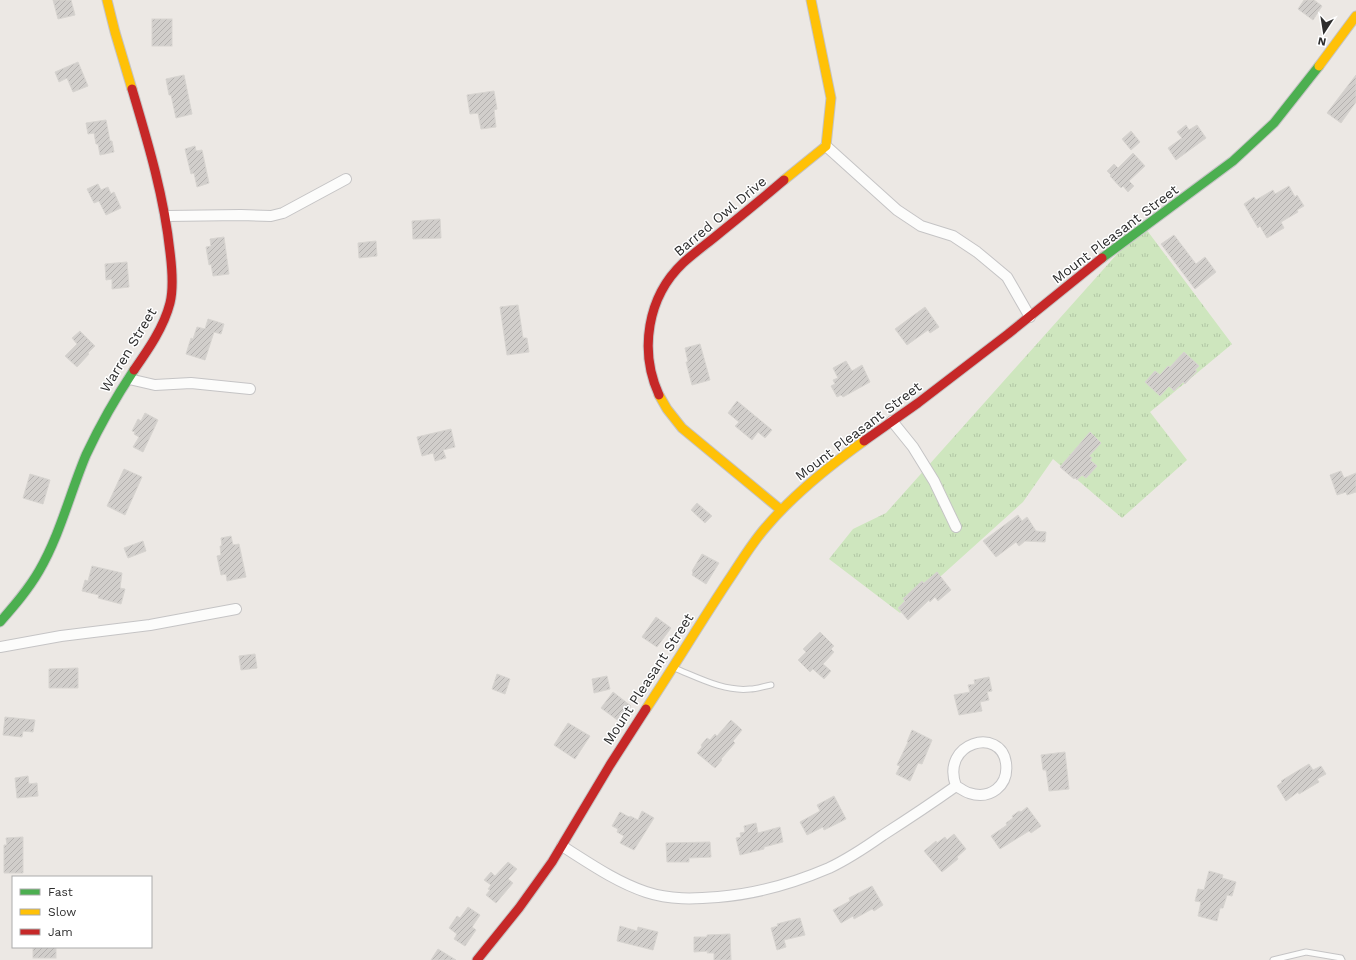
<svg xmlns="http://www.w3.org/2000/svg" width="1356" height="960" font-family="'Work Sans',sans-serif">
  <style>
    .grass { fill: url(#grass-tufts) }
    .building { fill: url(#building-hatch); stroke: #d7d4d0 }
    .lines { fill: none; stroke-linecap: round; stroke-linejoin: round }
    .lane-casing { stroke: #c5c4c5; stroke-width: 7 }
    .street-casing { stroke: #c5c4c5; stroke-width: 12 }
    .fast-casing { stroke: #c5c4c5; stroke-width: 11 }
    .slow-casing { stroke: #c5c4c5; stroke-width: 11 }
    .jam-casing { stroke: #c5c4c5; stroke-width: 11 }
    .lane { stroke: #fcfcfb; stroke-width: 5 }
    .street { stroke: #fcfcfb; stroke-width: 10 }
    .fast { stroke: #4caf50; stroke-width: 9 }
    .slow { stroke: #ffc107; stroke-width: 9 }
    .jam { stroke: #c62828; stroke-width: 9 }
    .labels { text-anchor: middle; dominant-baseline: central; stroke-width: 3; stroke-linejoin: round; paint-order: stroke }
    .street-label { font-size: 14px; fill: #2e2e2e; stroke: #fff }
  </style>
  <defs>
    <pattern id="grass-tufts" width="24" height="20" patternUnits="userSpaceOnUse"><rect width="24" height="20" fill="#cee6be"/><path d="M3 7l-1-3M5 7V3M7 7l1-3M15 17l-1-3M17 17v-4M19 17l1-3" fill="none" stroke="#b1c6a4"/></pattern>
    <pattern id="building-hatch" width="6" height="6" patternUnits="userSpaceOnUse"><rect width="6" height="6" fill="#d1cecb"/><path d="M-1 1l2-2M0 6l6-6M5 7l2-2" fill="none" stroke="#b4b1af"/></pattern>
  </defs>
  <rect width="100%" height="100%" fill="#ece8e4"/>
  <!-- grass -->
  <polygon class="grass" points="1143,225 1232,344 1150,412 1187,460 1122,518 1053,459 1023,502 900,613 829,559 853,529 886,513"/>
  <!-- building -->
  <g class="building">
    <polygon points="53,0 71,0 75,15 58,19"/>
    <polygon points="1304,0 1314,0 1322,6 1313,20 1298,9"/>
    <rect x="152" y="19" width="20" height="27"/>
    <polygon points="78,62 88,86 73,92 67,78 59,82 55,72"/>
    <polygon points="184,75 192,114 176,118 171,95 169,95 166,79"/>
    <polygon points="1356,75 1356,102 1341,123 1327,113"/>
    <polygon points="494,91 497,109 494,110 496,127 481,129 478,113 470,114 467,95"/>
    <polygon points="106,120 110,141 112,141 114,152 100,155 98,144 96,144 94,133 88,134 86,123"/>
    <polygon points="1186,125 1189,130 1197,125 1206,138 1176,160 1168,148 1182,138 1177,132"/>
    <polygon points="1131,131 1140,142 1131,150 1122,139"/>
    <polygon points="195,146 196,151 202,150 209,183 197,187 194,173 191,174 185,149"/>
    <polygon points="1133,153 1145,166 1129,181 1134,186 1128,192 1123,186 1121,188 1110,176 1111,175 1107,171 1114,164 1118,168"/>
    <polygon points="98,184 101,190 108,187 111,194 114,192 121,208 106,215 99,201 94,203 87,189"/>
    <polygon points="1289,186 1295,197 1297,195 1304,206 1297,210 1298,212 1281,222 1284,228 1267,238 1260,226 1258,228 1244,204 1254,197 1256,200 1273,190 1275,194"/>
    <polygon points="440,219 441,238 413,239 412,221"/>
    <polygon points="1174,235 1196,264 1205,257 1216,272 1195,289 1161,244"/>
    <polygon points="224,237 229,274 213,276 211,264 209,265 206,247 211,246 210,239"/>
    <polygon points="376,241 377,256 359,258 358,243"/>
    <polygon points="127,262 129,287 112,289 112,279 106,280 105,264"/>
    <polygon points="518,305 523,338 527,338 529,352 507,355 500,307"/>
    <polygon points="925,307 939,327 930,333 928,330 907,345 895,329"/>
    <polygon points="208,319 224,324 221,334 214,332 205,360 186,354 191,338 193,339 197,327 205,329"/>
    <polygon points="80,331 95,346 88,353 89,354 77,367 65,356 77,344 72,338"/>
    <polygon points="700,344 710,380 692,385 686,362 688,362 685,348"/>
    <polygon points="1184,352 1199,366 1195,370 1197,371 1185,384 1183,382 1174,391 1169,386 1160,396 1145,382 1155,371 1160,375 1168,366 1170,367"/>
    <polygon points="846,361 852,371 862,365 870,382 843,397 841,395 837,397 831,386 835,384 833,380 838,378 833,368"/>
    <polygon points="737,401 772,430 765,438 758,432 752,440 735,426 739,422 728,413"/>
    <polygon points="145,413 158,420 143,452 133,447 139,437 134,434 135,432 132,431 138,419 141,421"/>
    <polygon points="451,429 455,447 443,450 446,458 435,461 433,453 422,456 417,437"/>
    <polygon points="1090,432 1101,443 1089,456 1092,458 1090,460 1097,466 1086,478 1082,475 1077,480 1075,478 1074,479 1060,467"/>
    <polygon points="124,469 142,477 125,515 107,506"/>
    <polygon points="1341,471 1344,478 1356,473 1356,492 1347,495 1346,492 1337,495 1330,475"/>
    <polygon points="30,474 50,480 43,504 23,498"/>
    <polygon points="697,503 712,516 705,523 691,510"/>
    <polygon points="1018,515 1022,521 1027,517 1036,531 1046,532 1045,542 1025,541 1019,546 1016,542 996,557 983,541"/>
    <polygon points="231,536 233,545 239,544 246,577 227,581 226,574 221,575 217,556 221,555 220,546 222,546 221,538"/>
    <polygon points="143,541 146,551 128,558 124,548"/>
    <polygon points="702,554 719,563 706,584 692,575 693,572 692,571"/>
    <polygon points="92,566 122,573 120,588 125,589 121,604 98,598 99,595 82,591 85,580 88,581"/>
    <polygon points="937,572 951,590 938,601 935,597 930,602 929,600 908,620 898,608 905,601 903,599 922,581 924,583"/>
    <polygon points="656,617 671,628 657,647 642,637"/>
    <polygon points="820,632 834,646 831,649 834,652 823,664 831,671 824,679 813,669 810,672 798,660 806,652 803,649"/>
    <polygon points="255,654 257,668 241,670 239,656"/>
    <polygon points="78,668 78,688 49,688 49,669"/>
    <polygon points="497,674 510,679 505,694 492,689"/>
    <polygon points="607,676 610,689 594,693 592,679"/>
    <polygon points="989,677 992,691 987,692 989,700 980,702 982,711 959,715 954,695 970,692 968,685 975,684 974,680"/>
    <polygon points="613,692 631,706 620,722 601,708"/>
    <polygon points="5,717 35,720 33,732 23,731 22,737 3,735"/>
    <polygon points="731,720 742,730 733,741 735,743 721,759 722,760 715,768 697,753 702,747 701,745 707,738 710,740 715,734 717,736"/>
    <polygon points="568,723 590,736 575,759 554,745"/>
    <polygon points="912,730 932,740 922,764 918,763 910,781 896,774 900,766 897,765 908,742 907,742"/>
    <polygon points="1065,752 1069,789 1049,791 1046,770 1043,770 1041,755"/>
    <polygon points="1309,764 1313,770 1321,766 1326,774 1317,779 1319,782 1299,794 1298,792 1286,801 1277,786 1282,782 1281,781"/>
    <polygon points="28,776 29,784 37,783 38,796 17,798 15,778"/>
    <polygon points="834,796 846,819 824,830 823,827 807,835 800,822 820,811 817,805"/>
    <polygon points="1027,807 1041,826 1031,833 1029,831 1000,849 991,836 1007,825 1006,823 1013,818 1012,816 1019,811 1021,812"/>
    <polygon points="642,811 654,818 634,850 620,843 624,836 617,832 618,829 612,826 620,812 629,817 630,816 638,820"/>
    <polygon points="756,823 758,833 780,827 783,842 764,847 764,849 740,855 736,838 741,837 740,833 745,832 744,826"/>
    <polygon points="954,834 966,849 957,857 958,859 942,872 924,851 936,841 937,843 945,837 947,840"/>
    <polygon points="23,837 23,873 4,873 4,845 7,845 6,838"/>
    <polygon points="710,842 711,857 689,858 689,862 667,862 666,843"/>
    <polygon points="508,862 517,869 508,879 513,883 496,903 486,895 490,890 488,889 491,885 484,880 491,872 495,876"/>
    <polygon points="1209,871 1223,875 1222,878 1236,882 1232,896 1227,895 1223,908 1220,908 1217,921 1198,916 1201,902 1195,901 1198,889 1204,890"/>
    <polygon points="872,886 883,905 874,911 872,909 854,919 853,916 841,923 833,910 850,901 849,898"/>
    <polygon points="468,907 480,915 472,927 476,930 465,946 454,939 457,934 449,928 457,916 460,918"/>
    <polygon points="800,918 805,935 784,940 786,947 777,950 771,928 778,926 777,924"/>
    <polygon points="620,926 637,931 638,927 658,932 653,950 617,941"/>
    <polygon points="730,934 731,960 714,960 714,953 707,953 708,951 694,952 694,937 707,937 707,935"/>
    <rect x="33" y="947" width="23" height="11"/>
    <polygon points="438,949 456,960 431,960"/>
  </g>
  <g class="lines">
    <defs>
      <g id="lane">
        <path d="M674,668C697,677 724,692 750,689C757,689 764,686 771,685"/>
        <polyline points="1273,960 1306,952 1341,958 1342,960"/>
      </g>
      <g id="street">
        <polyline points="826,146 897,210 921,226 953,236 977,252 1007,277 1030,317"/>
        <polyline points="167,216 241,215 271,216 283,213 346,179"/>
        <polyline points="129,379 155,385 191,383 250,389"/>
        <polyline points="892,421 913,447 934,481 956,527"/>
        <polyline points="0,647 61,636 150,625 236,609"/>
        <path d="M562,846C589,863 616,882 646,892C670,900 694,899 718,897C756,894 794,883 829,868C848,859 866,847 883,835C908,819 932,803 956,786C960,788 965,792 969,793C990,800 1009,786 1006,763C1001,726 940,742 956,786"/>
      </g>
      <g id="fast">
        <polyline points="1102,258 1233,161 1274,123 1319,66"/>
        <path d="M0,622C14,606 28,590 39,571C60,535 70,493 86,455C100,425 116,397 134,370"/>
      </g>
      <g id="slow">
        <polyline points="107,0 115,32 132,89"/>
        <polyline points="1319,66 1356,16"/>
        <polyline points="784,180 826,146 831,98 811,0"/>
        <polyline points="659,395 667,409 682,428 781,510"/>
        <path d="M646,709C673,668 699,625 726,584C739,565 751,544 766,527C794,494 829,466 864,441"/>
      </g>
      <g id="jam">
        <path d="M132,89C148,143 164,196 170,252C172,268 174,287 170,303C164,327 148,350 134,370"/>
        <path d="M659,395C639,351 647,297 683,263C695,252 708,243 721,232C742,215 763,198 784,180"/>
        <polyline points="864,441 918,403 1008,334 1102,258"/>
        <polyline points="477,960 519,908 552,862 610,765 646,709"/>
      </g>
    </defs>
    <!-- lane casing -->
    <use href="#lane" class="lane-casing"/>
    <!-- street casing -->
    <use href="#street" class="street-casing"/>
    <!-- fast casing -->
    <use href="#fast" class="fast-casing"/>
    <!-- slow casing -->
    <use href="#slow" class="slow-casing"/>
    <!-- jam casing -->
    <use href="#jam" class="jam-casing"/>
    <!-- lane -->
    <use href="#lane" class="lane"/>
    <!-- street -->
    <use href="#street" class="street"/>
    <!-- fast -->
    <use href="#fast" class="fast"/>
    <!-- slow -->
    <use href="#slow" class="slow"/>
    <!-- jam -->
    <use href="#jam" class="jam"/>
  </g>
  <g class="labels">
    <!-- street labels -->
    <g class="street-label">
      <text transform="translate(720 216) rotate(-40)">Barred Owl Drive</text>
      <text transform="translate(1115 234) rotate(-37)">Mount Pleasant Street</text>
      <text transform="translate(128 350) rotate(-59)">Warren Street</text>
      <text transform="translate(858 431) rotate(-37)">Mount Pleasant Street</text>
      <text transform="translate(648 679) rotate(-57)">Mount Pleasant Street</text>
    </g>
  </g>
  <!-- legend -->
  <rect x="12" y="876" width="140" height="72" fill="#ffffff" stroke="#ababab"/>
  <rect x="20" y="889" width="20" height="6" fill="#4caf50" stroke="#ababab"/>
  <text x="48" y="896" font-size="12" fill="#2e2e2e">Fast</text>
  <rect x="20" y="909" width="20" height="6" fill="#ffc107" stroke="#ababab"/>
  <text x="48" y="916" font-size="12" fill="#2e2e2e">Slow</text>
  <rect x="20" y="929" width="20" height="6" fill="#c62828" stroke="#ababab"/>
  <text x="48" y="936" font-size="12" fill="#2e2e2e">Jam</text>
  <!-- north arrow -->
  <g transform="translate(1324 32) rotate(192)" stroke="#ffffff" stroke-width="3" paint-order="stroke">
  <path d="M0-3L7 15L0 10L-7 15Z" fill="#2e2e2e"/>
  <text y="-6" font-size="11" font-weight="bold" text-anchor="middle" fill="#2e2e2e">N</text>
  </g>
</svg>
